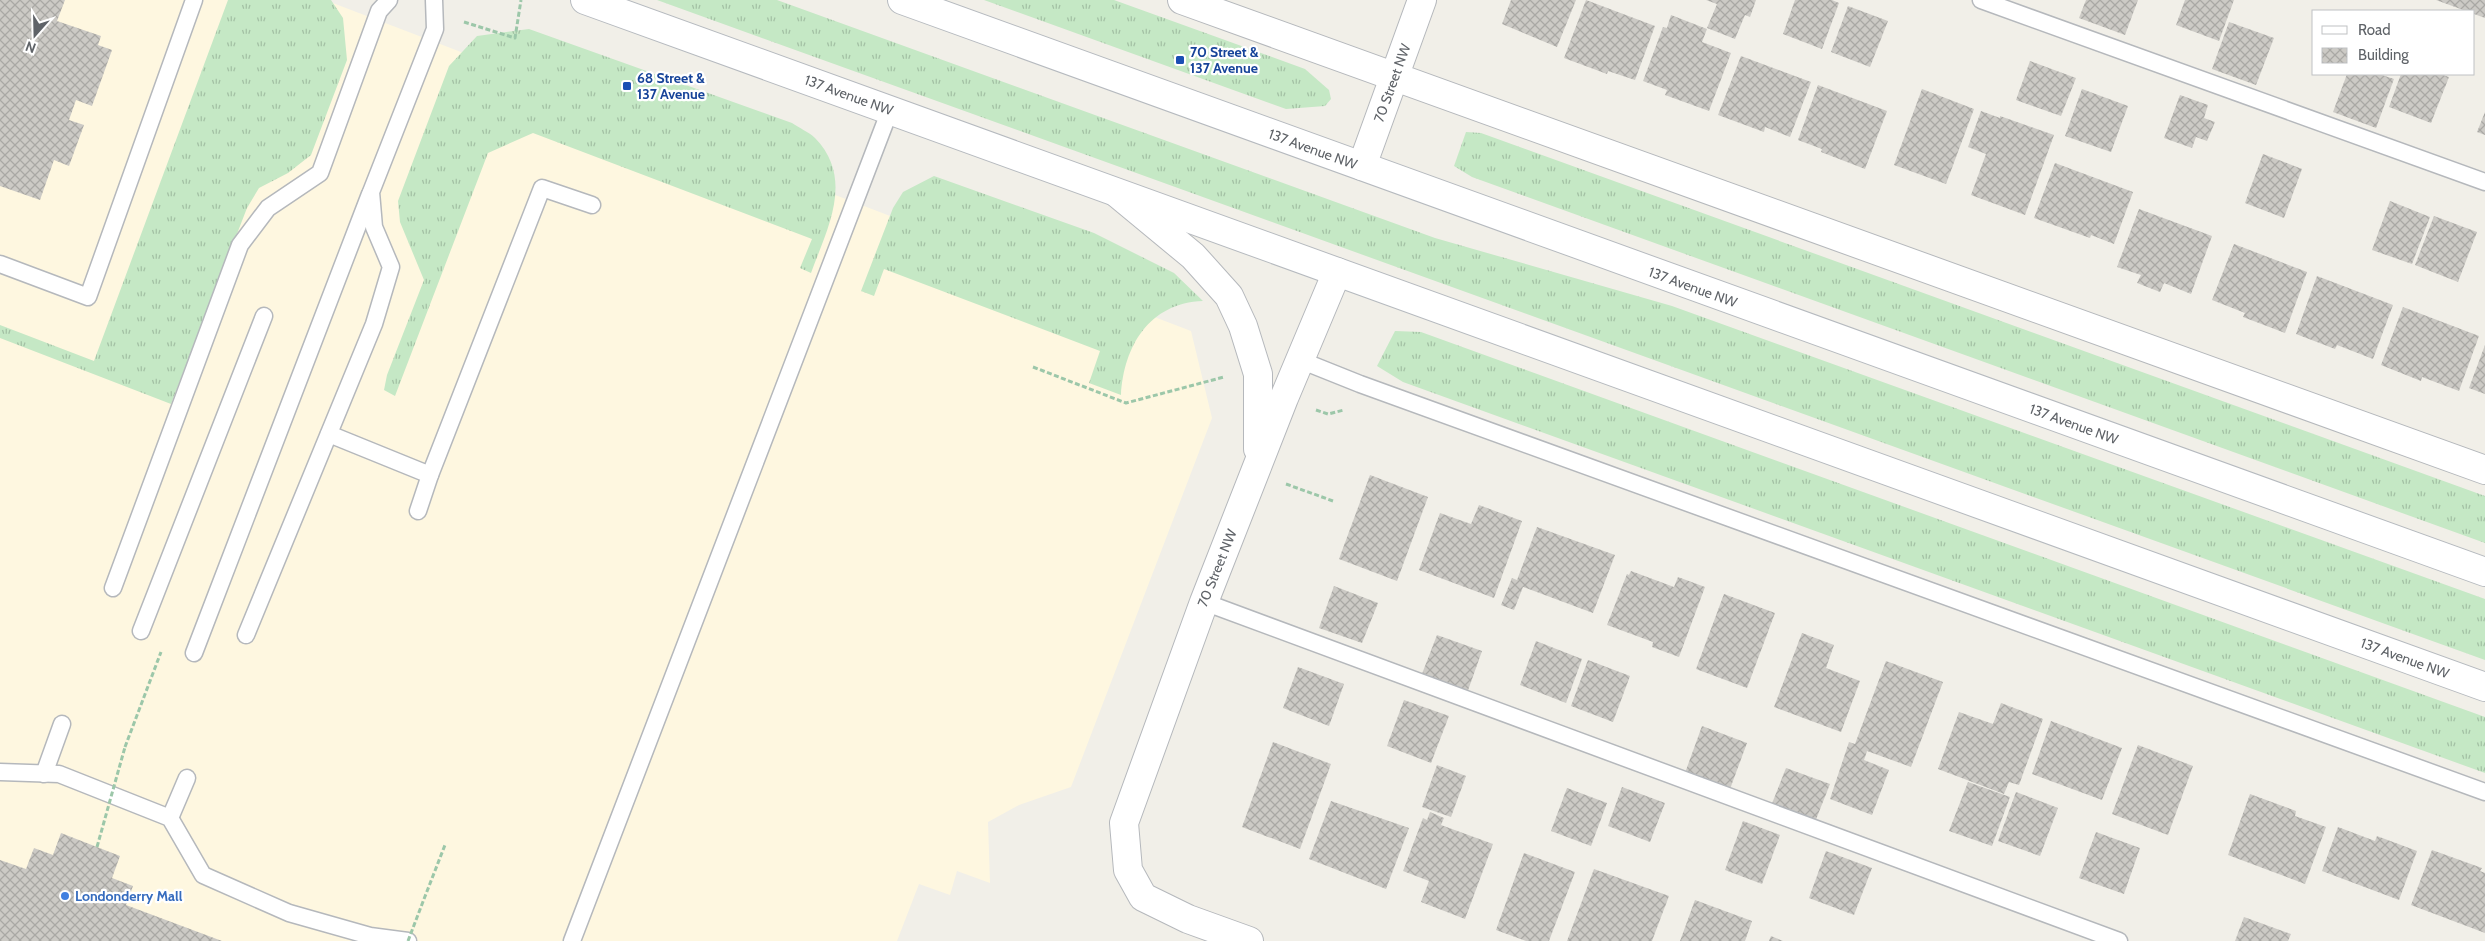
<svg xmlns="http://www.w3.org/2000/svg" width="2485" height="941" font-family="Cabin,sans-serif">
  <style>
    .commercial { fill: #fef7e0 }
    .grass { fill: url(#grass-tufts) }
    .building { fill: url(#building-cross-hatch) }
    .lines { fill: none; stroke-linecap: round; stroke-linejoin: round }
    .service-casing { stroke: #b5b8bc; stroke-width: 19 }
    .minor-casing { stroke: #b5b8bc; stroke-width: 30 }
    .secondary-casing { stroke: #b6babf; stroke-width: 30 }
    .path { stroke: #9cc7a9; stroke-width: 3; stroke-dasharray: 5 2.5; stroke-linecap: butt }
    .service { stroke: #fff; stroke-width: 16 }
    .minor { stroke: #fff; stroke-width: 28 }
    .secondary { stroke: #fff; stroke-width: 28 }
    .path-bridge { stroke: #9cc7a9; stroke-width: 3; stroke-dasharray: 5 2.5; stroke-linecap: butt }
    .transit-dot { fill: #1a4fb4; stroke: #fff; stroke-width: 2 }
    .shop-dot { fill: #3f7fe0; stroke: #fff; stroke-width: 2 }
    .labels { text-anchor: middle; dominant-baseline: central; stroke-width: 4.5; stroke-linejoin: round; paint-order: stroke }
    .transit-label { font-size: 14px; font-weight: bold; fill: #164399; stroke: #fff; text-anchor: start }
    .street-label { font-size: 14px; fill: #5f6368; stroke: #fff }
    .shop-label { font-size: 14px; font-weight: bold; fill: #366cbe; stroke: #fff; text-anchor: start }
  </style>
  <defs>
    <pattern id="grass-tufts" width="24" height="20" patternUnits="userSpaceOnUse" patternTransform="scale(1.25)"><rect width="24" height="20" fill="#c5e8c5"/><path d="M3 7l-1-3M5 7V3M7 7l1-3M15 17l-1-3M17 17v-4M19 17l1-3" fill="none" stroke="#a3c0a4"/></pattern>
    <pattern id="building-cross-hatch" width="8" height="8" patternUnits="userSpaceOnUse" patternTransform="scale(1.25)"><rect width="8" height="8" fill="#cccac5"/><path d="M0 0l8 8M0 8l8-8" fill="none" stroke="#a9a8a4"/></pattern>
  </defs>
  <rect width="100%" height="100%" fill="#f1efe8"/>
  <!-- commercial -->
  <polygon class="commercial" points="0,0 325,0 1191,331 1212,418 1071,787 1019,805 988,822 990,883 957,871 950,895 919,884 897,941 0,941"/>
  <!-- grass -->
  <g class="grass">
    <polygon points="228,0 331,0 343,18 347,60 311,155 288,173 259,188 247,208 171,404 0,338 0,325 94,361"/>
    <polygon points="657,0 777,0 1435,238 1672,306 2485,599 2485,660"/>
    <polygon points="984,0 1114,0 1305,69 1329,90 1331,99 1325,106 1286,109"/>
    <path d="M529,29L792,123C799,128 809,132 815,138C855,179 827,229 811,273L800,268L812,239L533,133L488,153L395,396L384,390L387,375L424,280L400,222L398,201L449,66L477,36Z"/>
    <polygon points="1466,132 1481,133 2485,496 2485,543 1472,177 1454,166"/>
    <path d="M934,176L1094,233L1174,273L1203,301C1149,303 1124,346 1121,395L1089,383L1100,351L884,269L874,296L861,291L893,208L903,192Z"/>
    <polygon points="1395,331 1421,332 2485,717 2485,773 1403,382 1377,366"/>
  </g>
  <!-- building -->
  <g class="building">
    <polygon points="0,0 65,0 57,21 101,36 98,45 112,50 92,106 76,100 69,120 84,125 69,166 54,160 40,200 0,186"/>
    <polygon points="1511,0 1576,0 1557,47 1502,24"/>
    <polygon points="1586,0 1655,26 1635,80 1608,71 1607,74 1564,58"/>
    <polygon points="1706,0 1756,0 1750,17 1745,15 1735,39 1707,28 1717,4"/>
    <polygon points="1795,0 1832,0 1839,3 1822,49 1783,34"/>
    <polygon points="2086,0 2138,0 2125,35 2079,18"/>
    <polygon points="2185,0 2234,0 2219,41 2176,25"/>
    <polygon points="2436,0 2485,0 2485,18 2474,14 2474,11 2466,11"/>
    <polygon points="1848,6 1888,21 1870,67 1831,52"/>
    <polygon points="1671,15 1707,29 1702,42 1731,53 1709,111 1665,95 1667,90 1643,81 1663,27 1667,28"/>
    <polygon points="2229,22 2274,38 2256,85 2212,69"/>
    <polygon points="1741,56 1811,82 1790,137 1765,127 1764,132 1718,115"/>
    <polygon points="2030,61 2076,78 2061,116 2016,100"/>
    <polygon points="2347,74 2379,74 2394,79 2376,128 2333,112"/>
    <polygon points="2401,74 2440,74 2449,77 2431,123 2389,107"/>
    <polygon points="1818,85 1887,111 1865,169 1821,152 1822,149 1798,140"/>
    <polygon points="1922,89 1974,109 1946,184 1894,165"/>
    <polygon points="2082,89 2128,106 2111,152 2065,136"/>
    <polygon points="2180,95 2208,105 2204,118 2215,122 2207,141 2196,137 2192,148 2164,138"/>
    <polygon points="1981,111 2000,118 2000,116 2054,135 2025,215 1971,195 1986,154 1968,147"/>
    <polygon points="2485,112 2485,135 2477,132"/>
    <polygon points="2263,154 2302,169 2284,218 2245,203"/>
    <polygon points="2055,163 2133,192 2114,244 2091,235 2090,238 2034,218"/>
    <polygon points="2390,201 2430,217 2412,264 2372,250"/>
    <polygon points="2139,209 2212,236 2191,294 2164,283 2160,292 2137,283 2141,275 2117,267"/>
    <polygon points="2434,216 2477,232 2458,282 2415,265"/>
    <polygon points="2234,244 2307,272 2285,333 2243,317 2245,313 2212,300"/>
    <polygon points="2317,276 2393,305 2373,359 2337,345 2335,349 2296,334"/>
    <polygon points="2403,307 2479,336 2459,391 2422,377 2421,381 2381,365"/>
    <polygon points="2485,345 2485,394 2469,388"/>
    <polygon points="1370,475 1428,497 1397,581 1339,559"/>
    <polygon points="1479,505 1522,521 1494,598 1419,570 1440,513 1471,524"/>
    <polygon points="1537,527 1615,555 1593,613 1523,587 1514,610 1501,605 1512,578 1517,580"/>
    <polygon points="1631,571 1674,587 1678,577 1705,587 1679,657 1652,647 1653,642 1607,625 1627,574 1629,575"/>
    <polygon points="1334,586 1378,603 1362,643 1319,628"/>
    <polygon points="1724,594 1775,613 1747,688 1696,669"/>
    <polygon points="1802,633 1834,645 1826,668 1860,681 1841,732 1774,707"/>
    <polygon points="1437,635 1482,651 1466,696 1420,679"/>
    <polygon points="1536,641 1582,659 1566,703 1520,685"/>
    <polygon points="1588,660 1630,676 1613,722 1571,706"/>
    <polygon points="1886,661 1943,682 1911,767 1867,751 1864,760 1889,770 1872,815 1830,799 1849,742 1855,744"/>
    <polygon points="1298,667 1344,684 1329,726 1283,708"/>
    <polygon points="1404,700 1449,716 1431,763 1387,746"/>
    <polygon points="2001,703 2043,719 2019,785 2009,782 2004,794 1938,769 1959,712 1993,724"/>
    <polygon points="2051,721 2122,748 2102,800 2032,774"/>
    <polygon points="1702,726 1747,743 1730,789 1685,773"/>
    <polygon points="1273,742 1331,764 1300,849 1242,827"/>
    <polygon points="2138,745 2193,766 2168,835 2112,814"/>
    <polygon points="1437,765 1466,776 1451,817 1422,807"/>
    <polygon points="1786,768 1830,784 1815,822 1771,806"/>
    <polygon points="1968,782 2010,797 1992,846 1949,831"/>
    <polygon points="1622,787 1665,803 1650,842 1608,826"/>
    <polygon points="1567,788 1607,803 1591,846 1551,831"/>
    <polygon points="2016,792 2058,808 2040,856 1998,841"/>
    <polygon points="2250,794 2296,811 2295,816 2326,827 2305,884 2228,855"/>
    <polygon points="1331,801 1409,828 1386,889 1309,859"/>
    <polygon points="1430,812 1444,818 1441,825 1493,844 1465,919 1421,902 1429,881 1403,871 1423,818 1427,820"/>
    <polygon points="1743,821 1780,835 1762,884 1725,870"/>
    <polygon points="2338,827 2375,841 2377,836 2417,851 2399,900 2322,871"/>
    <polygon points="2096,832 2140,848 2124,894 2079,878"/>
    <polygon points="61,833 120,856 112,878 133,886 126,905 222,941 0,941 0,860 26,869 34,848 53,855"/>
    <polygon points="2432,850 2482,868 2480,871 2485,873 2485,933 2411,905"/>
    <polygon points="1826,851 1872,868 1854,915 1809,898"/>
    <polygon points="1524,853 1575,872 1549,941 1526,941 1496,930"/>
    <polygon points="1594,869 1669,896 1652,941 1567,941"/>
    <polygon points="1695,900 1752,921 1745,941 1680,941"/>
    <polygon points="2244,917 2291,934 2288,941 2235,941"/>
    <polygon points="1771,936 1783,941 1769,941"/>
  </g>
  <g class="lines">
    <defs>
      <g id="service">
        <polyline points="1981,0 2485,182"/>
        <polyline points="0,264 88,297 194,0"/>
        <polyline points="1300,360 1360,384 2485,792"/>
        <polyline points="329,434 430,475 542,188 592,205"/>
        <polyline points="418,511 430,475"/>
        <polyline points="113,588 240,245 268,208 320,173 379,11 389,0"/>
        <polyline points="1204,602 2119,941"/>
        <polyline points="141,631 264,316"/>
        <polyline points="246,635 374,324 391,267 374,227 371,192 435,29 434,0"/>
        <polyline points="194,653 370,194"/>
        <polyline points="0,772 59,774 170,818 203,875 289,913 370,936 408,941"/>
        <polyline points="44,774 62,724"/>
        <polyline points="170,818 187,778"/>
        <polyline points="572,941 890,110"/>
      </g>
      <g id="minor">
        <polyline points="1182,0 2485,470"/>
        <polyline points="1362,166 1422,0"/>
        <polyline points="1118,194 1193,256 1229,296 1243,326 1258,374 1258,449"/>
        <polyline points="1249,941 1188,919 1143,897 1128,870 1124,823 1204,602 1284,398 1337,272"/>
      </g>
      <g id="secondary">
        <polyline points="585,0 2485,687"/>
        <polyline points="902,0 2485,572"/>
      </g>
    </defs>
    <!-- service casing -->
    <use href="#service" class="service-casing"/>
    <!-- minor casing -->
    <use href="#minor" class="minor-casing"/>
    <!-- secondary casing -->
    <use href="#secondary" class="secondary-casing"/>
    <!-- path -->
    <g class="path">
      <polyline points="464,22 515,38 521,0"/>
      <polyline points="1033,367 1126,403 1224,377"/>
      <polyline points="1316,410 1328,414 1344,410"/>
      <polyline points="1286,484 1333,501"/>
      <polyline points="125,747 161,652"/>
      <polyline points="424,899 445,845"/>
    </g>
    <!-- service -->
    <use href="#service" class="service"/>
    <!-- minor -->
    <use href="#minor" class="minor"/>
    <!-- secondary -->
    <use href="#secondary" class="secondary"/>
    <!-- path-bridge -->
    <g class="path-bridge">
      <polyline points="97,847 125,747"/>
      <polyline points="408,941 424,899"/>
    </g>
  </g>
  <!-- markers -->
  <g class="transit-dot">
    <rect x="1175" y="55" width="10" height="10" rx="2.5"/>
    <rect x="622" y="81" width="10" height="10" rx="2.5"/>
  </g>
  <circle class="shop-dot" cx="65" cy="896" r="5"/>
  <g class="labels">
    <!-- transit labels -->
    <g class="transit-label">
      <text x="1190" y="52">70 Street &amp;<tspan x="1190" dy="16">137 Avenue</tspan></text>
      <text x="637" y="78">68 Street &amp;<tspan x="637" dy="16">137 Avenue</tspan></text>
    </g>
    <!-- street labels -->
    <g class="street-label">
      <text transform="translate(1392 83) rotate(-70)">70 Street NW</text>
      <text transform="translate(849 95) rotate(20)">137 Avenue NW</text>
      <text transform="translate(1313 149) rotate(20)">137 Avenue NW</text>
      <text transform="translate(1693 287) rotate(20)">137 Avenue NW</text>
      <text transform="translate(2074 424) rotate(20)">137 Avenue NW</text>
      <text transform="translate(1217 568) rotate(-68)">70 Street NW</text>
      <text transform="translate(2405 658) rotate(20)">137 Avenue NW</text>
    </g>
    <!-- shop labels -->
    <g class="shop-label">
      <text x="75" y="896">Londonderry Mall</text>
    </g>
  </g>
  <!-- legend -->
  <rect x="2312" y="10" width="162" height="65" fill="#ffffff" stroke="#bfc1c3"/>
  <rect x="2322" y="26" width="25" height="8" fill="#ffffff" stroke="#bfc1c3"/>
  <text x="2358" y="35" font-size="15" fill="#5f6368">Road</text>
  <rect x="2322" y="48" width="25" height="15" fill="url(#building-cross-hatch)" stroke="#bfc1c3"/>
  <text x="2358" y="60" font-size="15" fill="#5f6368">Building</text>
  <!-- north arrow -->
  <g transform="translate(35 35) rotate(200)" stroke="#ffffff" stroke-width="4" paint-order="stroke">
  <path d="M0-4L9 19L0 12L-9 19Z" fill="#5f6368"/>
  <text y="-8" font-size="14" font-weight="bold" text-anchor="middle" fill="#5f6368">N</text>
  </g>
</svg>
